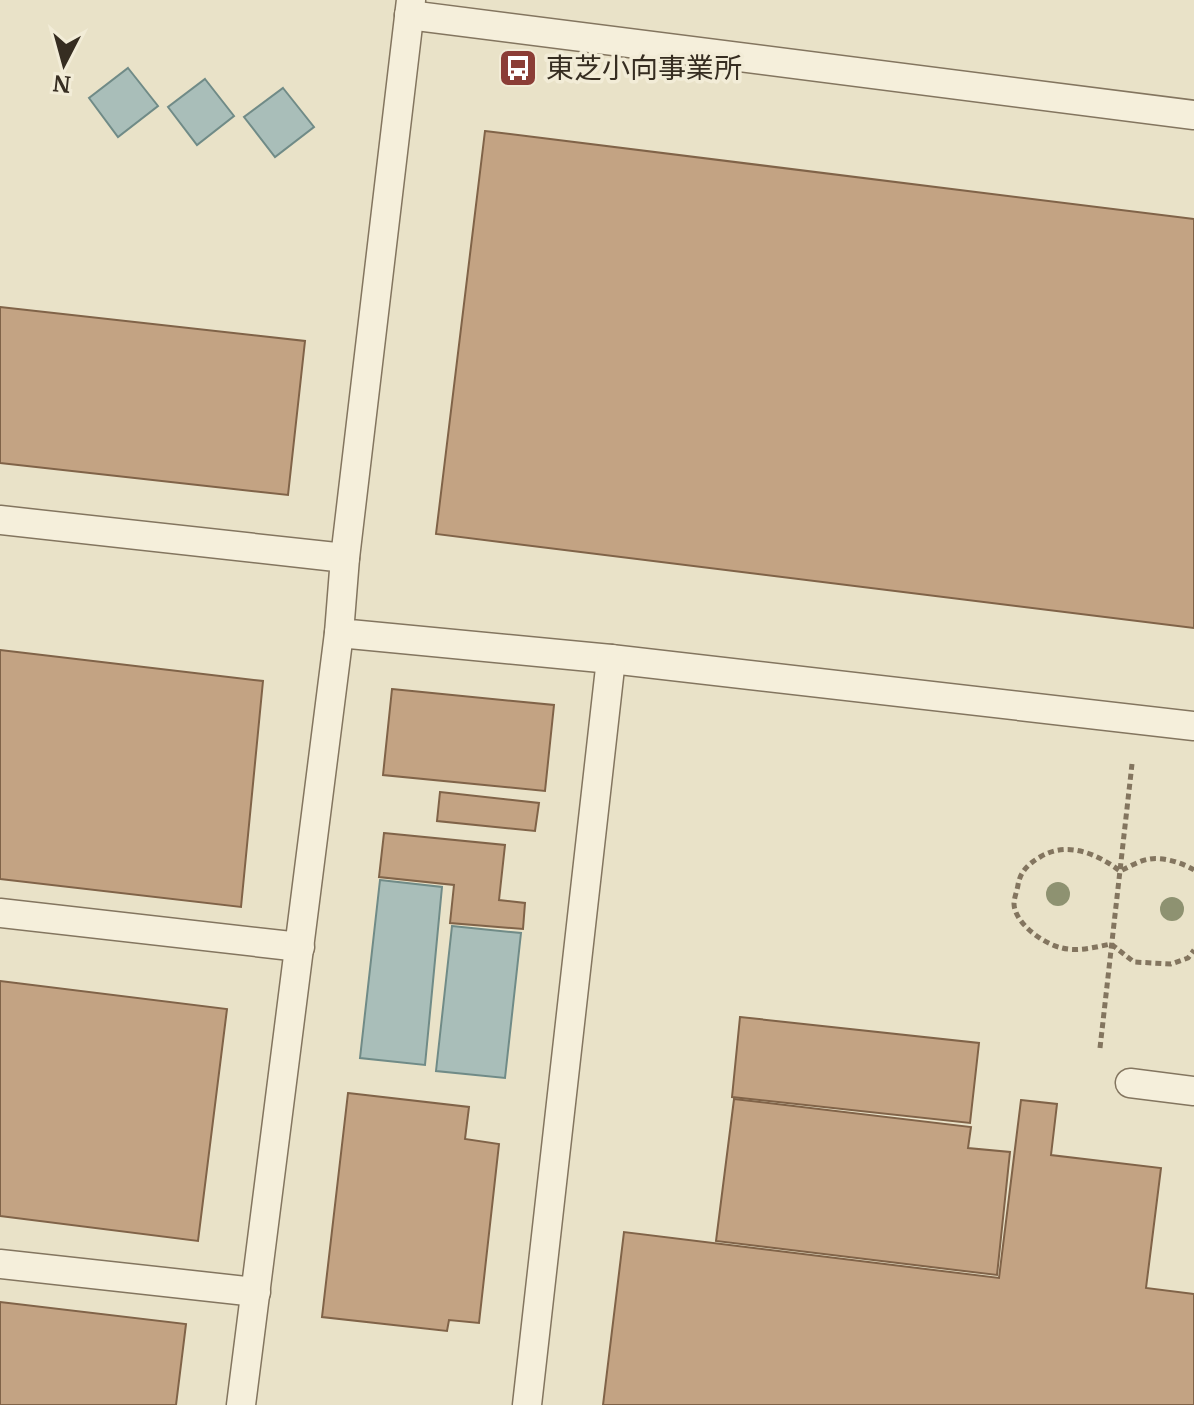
<svg xmlns="http://www.w3.org/2000/svg" width="1194" height="1405" font-family="Merriweather,'Noto Sans JP',serif">
  <style>
    .water { fill: #a9beb9; stroke: #708b87; stroke-width: 2 }
    .building { fill: #c3a383; stroke: #806348; stroke-width: 2 }
    .lines { fill: none; stroke-linecap: round; stroke-linejoin: round }
    .lane-casing { stroke: #83755f; stroke-width: 31 }
    .path { stroke: #83755f; stroke-width: 5; stroke-dasharray: 6 4; stroke-linecap: butt }
    .lane { stroke: #f5efdb; stroke-width: 28 }
    .tree { fill: #8e9271 }
    .labels { text-anchor: middle; dominant-baseline: central; stroke-width: 7; stroke-linejoin: round; paint-order: stroke }
    .poi-label { font-size: 28px; fill: #362d21; stroke: #f2ecd7; text-anchor: start }
  </style>
  <rect width="100%" height="100%" fill="#e9e2c8"/>
  <!-- water -->
  <g class="water">
    <polygon points="128,68 158,106 118,137 89,98"/>
    <polygon points="205,79 234,116 197,145 168,107"/>
    <polygon points="283,88 314,127 275,157 244,117"/>
    <polygon points="380,880 442,887 425,1065 360,1058"/>
    <polygon points="452,926 521,933 505,1078 436,1071"/>
  </g>
  <!-- building -->
  <g class="building">
    <polygon points="485,131 1194,219 1194,628 436,534"/>
    <polygon points="0,307 305,341 288,495 0,463"/>
    <polygon points="0,650 263,681 241,907 0,879"/>
    <polygon points="392,689 554,705 545,791 383,775"/>
    <polygon points="440,792 539,803 535,831 437,821"/>
    <polygon points="384,833 505,845 499,900 525,903 523,929 450,923 454,885 379,877"/>
    <polygon points="0,981 227,1009 198,1241 0,1216"/>
    <polygon points="740,1017 979,1043 970,1123 732,1097"/>
    <polygon points="348,1093 469,1107 465,1139 499,1144 479,1323 449,1320 447,1331 322,1317"/>
    <polygon points="734,1099 971,1127 968,1148 1010,1152 997,1275 716,1241"/>
    <polygon points="1021,1100 1057,1104 1051,1155 1161,1168 1146,1288 1194,1294 1194,1405 603,1405 624,1232 999,1278"/>
    <polygon points="0,1302 186,1324 176,1405 0,1405"/>
  </g>
  <g class="lines">
    <defs>
      <g id="lane">
        <polyline points="409,15 1194,115"/>
        <polyline points="0,520 345,558 339,633 611,659 1194,726"/>
        <polyline points="345,558 411,0"/>
        <polyline points="0,913 300,947"/>
        <polyline points="1130,1083 1194,1091"/>
        <polyline points="0,1264 256,1292"/>
        <polyline points="241,1405 339,633"/>
        <polyline points="527,1405 611,659"/>
      </g>
    </defs>
    <!-- lane casing -->
    <use href="#lane" class="lane-casing"/>
    <!-- path -->
    <g class="path">
      <path d="M1194,870C1183,863 1164,857 1150,859C1140,860 1129,867 1120,871C1096,853 1067,841 1040,857C1028,864 1020,872 1018,885C1017,891 1014,898 1014,904C1015,924 1044,944 1062,948C1078,952 1096,947 1111,944L1134,962L1171,964L1188,958L1194,950"/>
      <polyline points="1100,1048 1132,764"/>
    </g>
    <!-- lane -->
    <use href="#lane" class="lane"/>
  </g>
  <!-- trees -->
  <g class="tree">
    <circle cx="1058" cy="894" r="12"/>
    <circle cx="1172" cy="909" r="12"/>
  </g>
  <!-- icons -->
  <defs>
    <symbol id="bus-square" viewBox="-11 -11 22 22"><rect x="-9" y="-9" width="18" height="18" rx="4" fill="#8b3d36" stroke="#f2ecd7"/><path d="M-5-6H5V4H4V6H2V4H-2V6H-4V4H-5ZM-3.5-4V0h7V-4ZM-3.5 1.2v1.5H-2V1.2ZM2 1.2v1.5H3.5V1.2Z" fill="#fff"/></symbol>
  </defs>
  <g fill-rule="evenodd">
    <use href="#bus-square" x="496" y="46" width="44" height="44"/>
  </g>
  <g class="labels">
    <!-- poi labels -->
    <g class="poi-label">
      <text x="546" y="68">東芝小向事業所</text>
    </g>
  </g>
  <!-- north arrow -->
  <g transform="translate(64 64) rotate(186)" stroke="#f2ecd7" stroke-width="6" paint-order="stroke">
  <path d="M0-6L14 30L0 20L-14 30Z" fill="#362d21"/>
  <text y="-12" font-size="22" font-weight="bold" text-anchor="middle" fill="#362d21">N</text>
  </g>
</svg>
